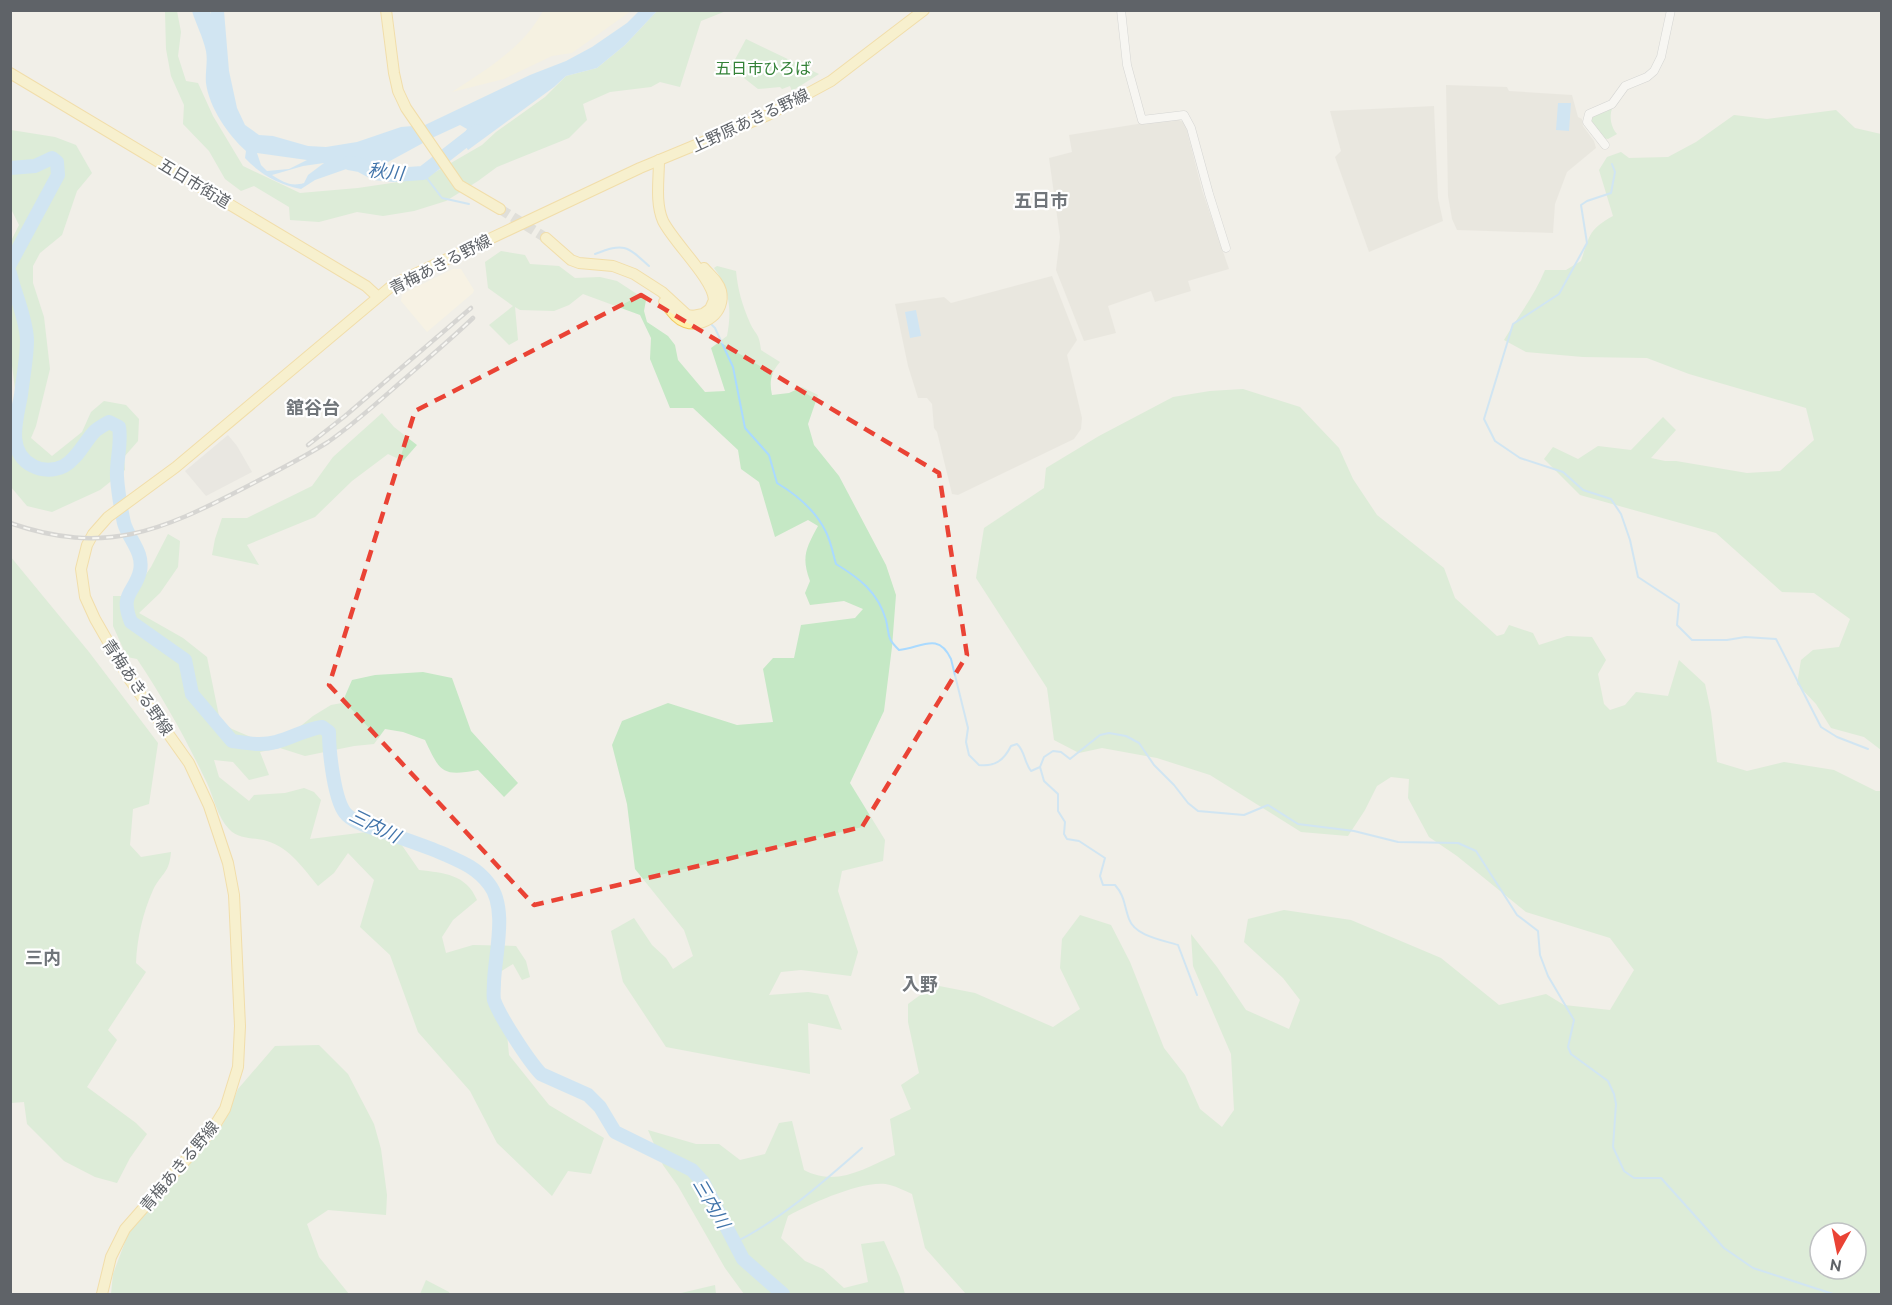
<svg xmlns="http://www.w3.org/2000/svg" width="1892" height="1305" font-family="Ubuntu,'Noto Sans JP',sans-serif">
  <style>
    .commercial { fill: #fef7e0 }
    .industrial { fill: #e0deda }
    .education { fill: #e1ded6 }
    .green { fill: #c5e8c5; fill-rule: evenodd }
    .sand { fill: #fbf3d9 }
    .water { fill: #aadaff; fill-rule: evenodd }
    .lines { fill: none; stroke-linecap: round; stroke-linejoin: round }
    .stream { stroke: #aadaff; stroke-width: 2 }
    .river { stroke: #aadaff; stroke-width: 14 }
    .major-tunnel { stroke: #ccccc8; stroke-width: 10; stroke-dasharray: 10 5; stroke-linecap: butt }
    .minor-casing { stroke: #b5b8bc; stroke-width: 9 }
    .major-casing { stroke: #f2c960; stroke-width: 12 }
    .minor { stroke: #fff; stroke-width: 8 }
    .major { stroke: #fff2af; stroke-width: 10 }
    .rail-casing { stroke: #b6b7b8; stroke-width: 4.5 }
    .rail { stroke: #fff; stroke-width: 2; stroke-dasharray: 7; stroke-linecap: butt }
    .marked { fill: none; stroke: #ea4335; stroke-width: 4.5; stroke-dasharray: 12 8; stroke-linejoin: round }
    .labels { text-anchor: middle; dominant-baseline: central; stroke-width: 4.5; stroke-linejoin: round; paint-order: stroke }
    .park-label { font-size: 16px; fill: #348238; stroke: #fff }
    .street-label { font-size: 16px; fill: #5f6368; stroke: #fff }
    .water-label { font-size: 18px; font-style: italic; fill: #4174aa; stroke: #fff }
    .neighbourhood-label { font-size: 18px; font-weight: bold; fill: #70757a; stroke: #fff }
  </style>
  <rect width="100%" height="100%" fill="#f1efe8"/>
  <!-- commercial -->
  <polygon class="commercial" points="453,269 461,269 474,290 473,293 427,332 401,301 402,294"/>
  <!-- industrial -->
  <polygon class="industrial" points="228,435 237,446 252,472 206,496 185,471"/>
  <!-- education -->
  <g class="education">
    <polygon points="1446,85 1507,87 1509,91 1572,95 1578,117 1582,119 1583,126 1594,141 1596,148 1567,172 1555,204 1553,233 1457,230 1452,219 1448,196"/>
    <polygon points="1434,106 1438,198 1443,221 1369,252 1335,157 1341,151 1330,111"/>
    <polygon points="1175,118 1185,123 1202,190 1229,269 1188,281 1191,291 1155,302 1151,291 1108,306 1116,333 1084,341 1056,270 1060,237 1049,158 1072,152 1069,135"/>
    <polygon points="1052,276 1077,340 1067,355 1082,418 1081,429 1074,439 958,495 952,494 937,432 934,428 932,404 927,398 918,398 908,366 895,304 944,297 951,303"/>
  </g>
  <!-- green -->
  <g class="green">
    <polygon points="165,11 177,11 181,32 178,56 186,81 198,83 213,116 243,166 300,193 358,188 425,178 482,145 496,132 545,97 566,76 597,68 625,45 657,11 726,11 701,21 680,87 660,82 651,87 610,92 583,104 587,120 569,138 497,167 478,181 446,201 414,211 383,216 357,212 319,222 290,220 289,207 254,186 241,191 225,179 209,151 183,124 184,105 171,76 166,49"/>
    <polygon points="746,39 819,74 792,91 790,86 782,89 780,87 758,89 744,78 743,74 731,67"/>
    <path d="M1611,104L1612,109C1609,116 1611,128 1617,134L1608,139L1603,138L1590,121L1592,114Z"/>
    <path d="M1836,110L1855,128L1881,134V132V750L1864,737L1831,728L1816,704L1797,684L1801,660L1813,650L1839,647L1850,619L1814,593L1782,592L1716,533L1580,495L1544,459L1553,447L1578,459L1598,446L1631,450L1663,417L1676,430L1651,458L1665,461H1676L1747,473L1780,471L1814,440L1806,408L1689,374L1647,358L1583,357L1526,352L1504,340C1518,316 1535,295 1545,270H1566L1581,261C1590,235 1588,230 1613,216L1599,170L1607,157L1621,152L1629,158L1668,157L1696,142L1734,115L1767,119Z"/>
    <polygon points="11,130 55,137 76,145 92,173 77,191 62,235 40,253 33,266 33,283 44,317 50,369 36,426 31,438 52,456 82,432 91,412 104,401 126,405 139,419 138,441 124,457 125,470 100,490 52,512 27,506 11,487 11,407 16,397 10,350 10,243 19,225 11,209"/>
    <path d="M501,251L525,255L530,264L559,266L575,278L600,277L617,281L646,300L644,311L647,322L668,336L675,345L678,360L705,392L725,391L711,348L727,336C732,311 730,289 714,268L717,266L736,271C738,291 742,304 750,323C756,336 759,332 761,350L780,362C771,372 769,382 772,395L789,393L802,387L818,395L808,424L814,445L839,476L886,565L896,595L892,647L884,711L850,783L885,840L883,861L842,871L838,891L858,952L851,976L801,970L781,972L769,995L808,992L828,995L842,1030L808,1023L810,1074L666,1047L623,982L611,931L634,918L652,945L666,958L673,969L693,956L684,930L635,869L627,804L612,745L622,721L668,703L737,725L773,722L763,669L773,658H794L801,625L855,618L863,609L844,601L810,605L805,593L810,581C801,557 806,548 818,526L808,520L775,537L759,482L741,469L738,450L693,408H670L650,359L651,338L640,315L583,294L569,305L554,311L520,310L515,307L518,340L509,345L489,325L513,306L488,288L485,262Z"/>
    <path d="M1243,389L1300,407L1339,448L1353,479L1377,515L1444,568L1455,598L1497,636L1504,634L1509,625L1533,633L1539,645L1567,636L1592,637L1606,660L1598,674L1604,704L1610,710L1625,705L1636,692L1668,696L1679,660L1705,684L1711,712L1717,762L1747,771L1784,762L1834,770L1876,791H1881V1294H966L925,1248L912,1194C905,1191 898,1187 890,1185C866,1178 810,1204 788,1216L781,1238L805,1261L823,1269L844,1288L868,1282L861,1244L884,1241L900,1277L905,1294H744L725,1268L678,1186L663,1165L648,1130L696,1144H719L740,1160L765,1154L779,1123L792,1121L804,1170C836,1187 864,1169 895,1155L890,1119L911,1109L901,1085L919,1073L908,1022V1004L934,985L975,993L1053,1027L1080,1009L1060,968L1062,939L1080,915L1111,925L1130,962L1164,1048L1185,1075L1200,1109L1222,1127L1234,1110L1231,1054L1193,966L1191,934L1217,967L1246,1010L1289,1029L1300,1000L1283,978L1244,942L1248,919L1284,910L1351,920L1441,958L1499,1005L1546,994L1564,1005L1610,1010L1634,970L1610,938L1526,912L1457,856L1429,837L1408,798L1409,779L1391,777L1377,786L1365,810L1348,836L1301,832L1210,775L1157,758L1102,748L1079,753L1054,740L1047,688L976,578L984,528L1044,488L1046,468L1099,436L1173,397L1210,391ZM1820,1233H1856V1269H1820Z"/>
    <polygon points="382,413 394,427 417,445 403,461 388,454 352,481 315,517 247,545 259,565 212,555 215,539 222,518 247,518 312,486 333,457"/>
    <path d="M168,534L180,541L178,567L160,593L139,613L183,638L207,657L220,721L232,729L260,741L286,738L313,716L331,705L342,703L352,680L375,675L423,672L452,678L471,731L518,783L504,797L478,770C442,777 440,772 425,740L403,732L385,729L374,744L354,746L305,756L280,748L260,752L269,775L249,780L233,762L214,760L219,777L249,801L254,795L285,793L304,788L314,792L321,800L310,839L367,832L401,844L419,870C444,873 466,874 477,900L453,920L442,937L446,953L473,945L516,946L526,961L530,977L522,980L513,964L492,977L499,1006L506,1023L509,1055L549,1105L604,1138L591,1174L568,1171L552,1196L497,1143L470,1091L418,1032L390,955L360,927L374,880L348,853L334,873L318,886C304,869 290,848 267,841C254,837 239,840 229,829C217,816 214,798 207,783C187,741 164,699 137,659L127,657L113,626V596H131L151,567Z"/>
    <path d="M10,556L89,652L158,743L149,804L133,809L130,845L141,857L171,852C169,874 162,872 153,890C143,912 137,938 136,963L146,972L108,1030L117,1040L87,1087L136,1123L147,1134L130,1158L117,1183L95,1177L64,1161L27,1124L24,1102L11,1103Z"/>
    <polygon points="319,1045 348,1074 374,1124 381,1149 387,1195 386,1215 328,1210 307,1224 319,1257 349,1294 111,1294 113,1274 128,1234 223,1124 238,1089 275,1046"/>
    <polygon points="426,1280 449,1292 450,1294 420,1294"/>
    <polygon points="715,1285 716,1294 677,1294"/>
  </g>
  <!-- sand -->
  <path class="sand" d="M543,11H631L572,53L552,56L504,79L452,92C487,69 523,48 543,11Z"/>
  <!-- water -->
  <g class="water">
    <path d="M192,11H210L211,14V11H224L229,71L237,108L245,125L259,135L273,136L308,146L326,147L357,142L401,127L425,125L530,75L566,61L592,47L627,23L639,11H657L625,45L597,68L566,76L554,87L468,150L461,139L467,129L460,125L434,137L377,168L352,167L315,180L301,189C278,184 261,175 245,158L246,151C228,135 209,107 206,83C205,73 208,61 206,51C203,37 196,24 192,11ZM257,153L307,160L289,169L267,171L261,165ZM324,163L308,175L304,183C291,187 283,182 272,175L303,166Z"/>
    <polygon points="1558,103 1571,103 1569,131 1556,130"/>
    <polygon points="916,310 921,336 910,338 905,312"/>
  </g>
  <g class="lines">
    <!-- stream -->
    <g class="stream">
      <polyline points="1612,164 1615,172 1611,193 1587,201 1581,205 1587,243 1559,294 1513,324 1484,419 1495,441 1520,458 1563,472 1583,490 1611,499 1621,514 1630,540 1638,577 1679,604 1677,625 1692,640 1727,640 1745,637 1776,639 1821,727 1837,737 1868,749"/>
      <polyline points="423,173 442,198 469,204"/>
      <path d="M595,254C624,243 626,245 649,266"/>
      <path d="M711,324L715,328L733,367L745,428L769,455L777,483C797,495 816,511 826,532C831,542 833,554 836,564C859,578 878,592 886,620C890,637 886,637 899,650C921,648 938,631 951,659L968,728L966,742L969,755L979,765C995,767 1004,760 1011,746L1017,744C1025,751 1024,762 1031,771L1040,767L1044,757L1053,751L1061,752L1070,759L1100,735L1109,733L1126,736L1139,743L1154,765L1174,785L1188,803L1198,811L1244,815L1268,805L1298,824L1354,831L1398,842L1458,843L1476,851L1517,915L1538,931L1540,955L1548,976L1574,1020L1568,1047L1571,1054L1608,1081L1614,1094L1616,1104L1613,1147L1624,1171L1634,1178H1661L1724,1248L1753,1268L1833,1294"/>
      <path d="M1040,767L1044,781L1058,794V811L1065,822L1064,834L1067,839L1079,841L1105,858L1100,876L1103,885H1115C1125,896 1124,906 1129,919C1135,936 1162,940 1178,945L1197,995"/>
      <path d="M734,1243C782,1219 822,1183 862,1148"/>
    </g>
    <!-- river -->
    <g class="river">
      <polyline points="349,163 360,165 375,173 394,175 423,173 477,131"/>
      <polyline points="10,168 35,166 52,158 57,162 58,175 10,264"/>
      <path d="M10,273C15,295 26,317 27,340C27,358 23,377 21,395C17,418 5,452 33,466C42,471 54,471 64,466C77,459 84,443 94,432C98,428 104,425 109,422L119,427C122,444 116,460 117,477C118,492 121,509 124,523C129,540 144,552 140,571C135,593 119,593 131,622L185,660L192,694L232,741C246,743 261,746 276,742C292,738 306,729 322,727L329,732C329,750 334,803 347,815C359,826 378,829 393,835C410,841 428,847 444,854C462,862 477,868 489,884C508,908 495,954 494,982C494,988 493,995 494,1000C500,1017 528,1060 541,1074L588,1095L600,1107L615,1132L692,1170L703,1182L743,1259L783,1294"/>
    </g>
    <!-- major-tunnel -->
    <polyline class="major-tunnel" points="500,209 546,238"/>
    <defs>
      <g id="minor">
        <polyline points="1121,10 1127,65 1142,120 1184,115 1191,128 1209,194 1226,248"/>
        <polyline points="1605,145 1587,122 1589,114 1612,104 1625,86 1647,77 1654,71 1661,57 1671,10"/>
      </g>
      <g id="major">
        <polyline points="386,10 394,73 398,91 406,108 459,185 500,209"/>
        <polyline points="10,73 366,286 378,297"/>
        <path d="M546,238L571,260L579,263L613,266L634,274L662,292L687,315L693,316L703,314L710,309L714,300C713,279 674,243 663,221C655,203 659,179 659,160"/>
        <path d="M664,302C670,309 676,319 685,322C704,329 726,312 721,291C719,282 710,275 704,268"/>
        <polyline points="102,1294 111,1257 125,1229 212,1130 225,1109 238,1067 240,1026 234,895 228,863 209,806 189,763 130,680 95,619 85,597 81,569 87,545 93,534 108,517 176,467 394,284 640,168 768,115 831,81 924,10"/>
      </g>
    </defs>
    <!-- minor casing -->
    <use href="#minor" class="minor-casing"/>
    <!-- major casing -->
    <use href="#major" class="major-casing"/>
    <!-- minor -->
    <use href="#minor" class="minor"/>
    <!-- major -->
    <use href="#major" class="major"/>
    <defs>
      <g id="rail">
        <polyline points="308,445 345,416 471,308"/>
        <path d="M10,523C105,556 161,531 244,488C273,473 301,459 328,442C354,424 378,402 402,381C426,360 450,340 473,318"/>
      </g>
    </defs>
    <!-- rail casing -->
    <use href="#rail" class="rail-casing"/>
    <!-- rail -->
    <use href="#rail" class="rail"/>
  </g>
  <!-- marked area -->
  <path d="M0 0H1892V1305H0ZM641,295L939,473L967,655L862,827L534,905L329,685L415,411Z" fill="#f1efe8" fill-opacity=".55" fill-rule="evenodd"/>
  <path class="marked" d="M641,295L939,473L967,655L862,827L534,905L329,685L415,411Z"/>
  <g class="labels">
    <!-- park labels -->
    <g class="park-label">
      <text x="763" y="68">五日市ひろば</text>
    </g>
    <!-- street labels -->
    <g class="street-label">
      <text transform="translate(750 120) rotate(-25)">上野原あきる野線</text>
      <text transform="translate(195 183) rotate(31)">五日市街道</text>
      <text transform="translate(440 264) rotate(-27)">青梅あきる野線</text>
      <text transform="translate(138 687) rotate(56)">青梅あきる野線</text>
      <text transform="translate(179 1166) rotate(-50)">青梅あきる野線</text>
    </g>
    <!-- water labels -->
    <g class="water-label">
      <text transform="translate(386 171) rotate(6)">秋川</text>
      <text transform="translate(375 825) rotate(26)">三内川</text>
      <text transform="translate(712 1203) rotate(60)">三内川</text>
    </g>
    <!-- neighbourhood labels -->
    <g class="neighbourhood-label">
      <text x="1041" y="200">五日市</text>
      <text x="313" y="407">舘谷台</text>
      <text x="43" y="957">三内</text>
      <text x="920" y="984">入野</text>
    </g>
  </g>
  <!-- border -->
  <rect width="1892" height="1305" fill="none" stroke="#5f6368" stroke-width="24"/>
  <!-- north arrow -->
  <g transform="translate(1838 1251) rotate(189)"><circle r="28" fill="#ffffff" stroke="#bfc1c3" stroke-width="1.5"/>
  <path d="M0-4.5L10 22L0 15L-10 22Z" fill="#ea4335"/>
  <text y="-9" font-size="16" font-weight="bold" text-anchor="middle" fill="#5f6368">N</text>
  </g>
</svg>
